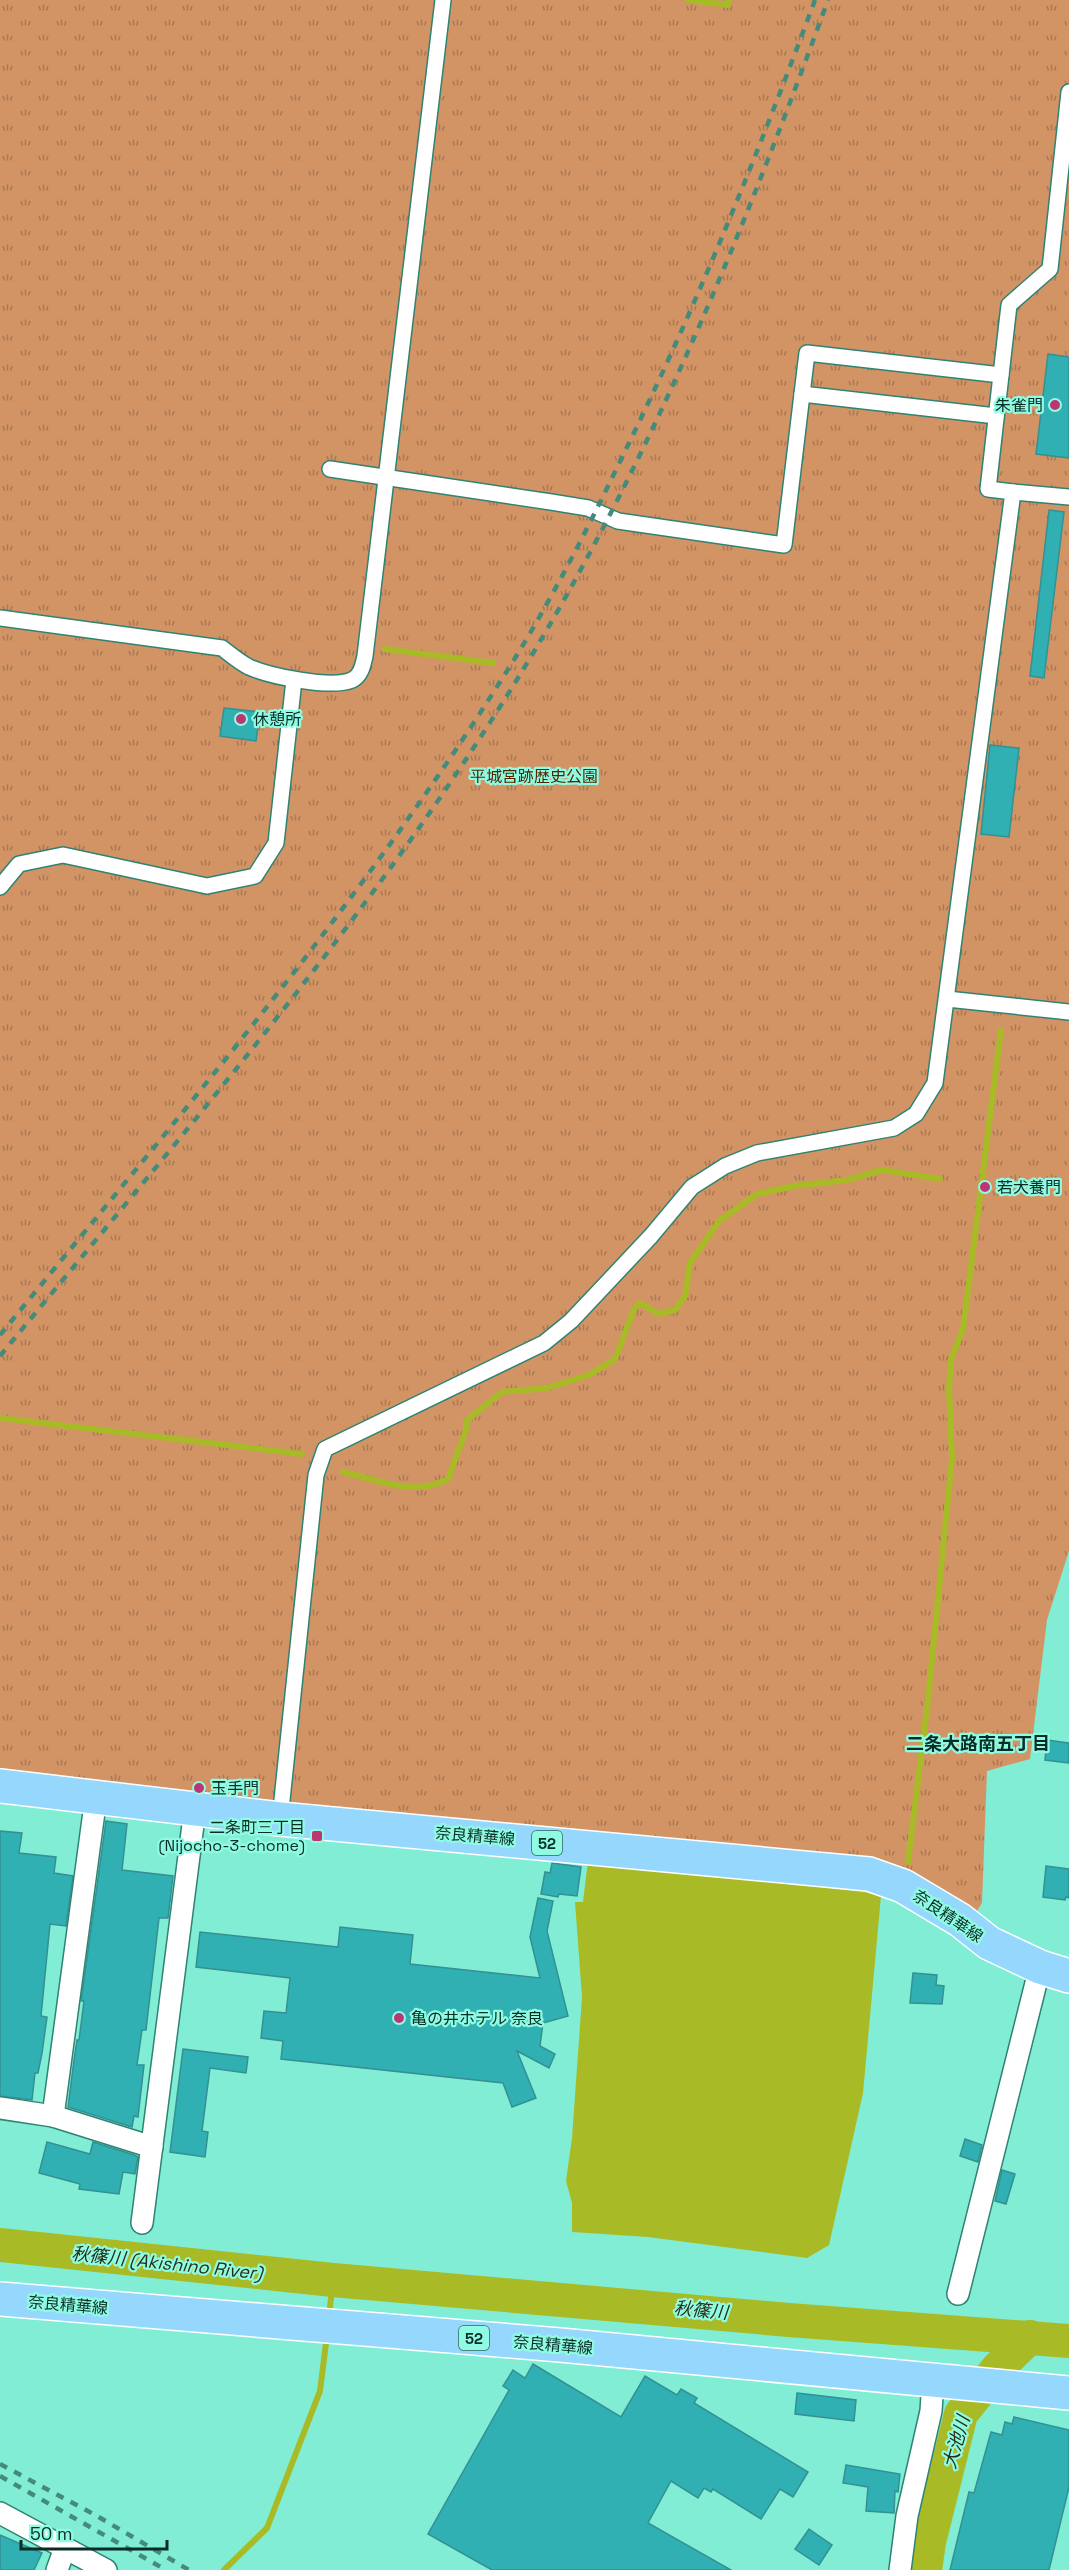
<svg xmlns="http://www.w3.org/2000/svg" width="1069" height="2570" font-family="'Space Grotesk','Noto Sans JP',sans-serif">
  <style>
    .park { fill: url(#park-tufts) }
    .water { fill: #a8bb26 }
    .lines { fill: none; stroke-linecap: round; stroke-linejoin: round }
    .stream { stroke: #a8bb26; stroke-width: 6 }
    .river { stroke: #a8bb26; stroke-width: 34 }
    .building { fill: #30b0b3; stroke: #349092; stroke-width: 1.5 }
    .pedestrian-casing { stroke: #2e8372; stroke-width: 18 }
    .minor-casing { stroke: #2e8372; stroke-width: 24 }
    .primary-casing { stroke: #fff; stroke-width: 36 }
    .pedestrian { stroke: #fff; stroke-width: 15 }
    .minor { stroke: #fff; stroke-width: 21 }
    .primary { stroke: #95d7fd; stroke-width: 33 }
    .rail { stroke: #448b7c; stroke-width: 4.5; stroke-dasharray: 8 8; stroke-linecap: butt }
    .poi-dot { fill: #bd3573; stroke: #8ffbe2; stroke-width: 2 }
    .labels { text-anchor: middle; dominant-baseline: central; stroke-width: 4.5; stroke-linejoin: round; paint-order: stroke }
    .shield { fill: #8ffbe2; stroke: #316b5e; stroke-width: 1.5 }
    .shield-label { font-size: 15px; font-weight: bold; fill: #092d26 }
    .poi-label { font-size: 16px; fill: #092d26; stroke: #8ffbe2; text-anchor: start }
    .park-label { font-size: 16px; fill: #4f2600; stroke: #8ffbe2 }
    .street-label { font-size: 16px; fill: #092d26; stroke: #8ffbe2 }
    .neighbourhood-label { font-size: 18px; font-weight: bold; fill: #092d26; stroke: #8ffbe2 }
    .water-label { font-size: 18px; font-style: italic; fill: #292d16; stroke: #8ffbe2 }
  </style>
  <defs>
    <pattern id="park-tufts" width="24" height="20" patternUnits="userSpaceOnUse" patternTransform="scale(1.5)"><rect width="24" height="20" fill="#d39465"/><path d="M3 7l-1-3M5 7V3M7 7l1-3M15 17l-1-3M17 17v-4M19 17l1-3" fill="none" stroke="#a97953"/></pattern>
  </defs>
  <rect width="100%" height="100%" fill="#81edd5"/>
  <!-- park -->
  <polygon class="park" points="0,0 1069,0 1069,1551 1047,1620 1030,1759 987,1771 982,1903 974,1916 894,1875 347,1809 0,1775"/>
  <!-- water -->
  <polygon class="water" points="588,1861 873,1893 881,1896 863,2093 829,2245 807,2258 648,2237 572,2232 572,2203 566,2181 572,2138 582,1997 575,1902 583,1902"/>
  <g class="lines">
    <!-- stream -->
    <g class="stream">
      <polyline points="688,0 728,5 728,0"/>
      <polyline points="385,649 493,663"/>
      <polyline points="0,1418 302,1454"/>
      <path d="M343,1472C378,1480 415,1497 448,1479L466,1430V1421L502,1392L547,1388L589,1375L615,1359L634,1309L640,1303L659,1314L675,1310L685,1296L690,1263L719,1221L757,1194L794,1186L847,1180L882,1170L940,1179"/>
      <polyline points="908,1862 928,1700 952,1458 949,1389 951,1359 963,1329 1001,1030"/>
      <polyline points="329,2316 333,2280"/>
      <polyline points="224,2570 267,2528 320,2391 327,2335"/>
    </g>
    <!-- river -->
    <g class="river">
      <polyline points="0,2245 333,2280 789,2320 1069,2341"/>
      <polyline points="925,2570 929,2542 961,2414 997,2369 1030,2337"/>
    </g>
  </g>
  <!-- building -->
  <g class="building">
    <polygon points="1048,354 1069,357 1069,458 1036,454"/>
    <polygon points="1049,510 1064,512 1044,678 1030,676"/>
    <polygon points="224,708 260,712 256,741 220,736"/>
    <polygon points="990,745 1019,748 1009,837 981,834"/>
    <polygon points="1047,1740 1069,1743 1069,1763 1045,1760"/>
    <polygon points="106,1821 127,1824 122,1870 173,1876 168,1918 159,1918 146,2030 142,2030 137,2065 144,2065 138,2117 134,2116 132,2127 68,2107 74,2060 77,2040 79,2040 84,2001 81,2001"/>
    <polygon points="0,1831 22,1833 19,1853 56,1857 54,1873 73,1876 66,1926 50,1924 41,2016 47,2017 42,2053 38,2073 35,2073 32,2100 0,2096"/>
    <polygon points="552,1863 581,1867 577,1896 559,1894 558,1897 541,1894 545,1872 550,1873"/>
    <polygon points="1046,1866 1069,1869 1069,1898 1066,1897 1065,1900 1043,1897"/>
    <polygon points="538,1898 553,1901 547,1931 568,2016 543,2023 540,2046 555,2054 549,2068 517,2051 536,2098 512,2107 503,2083 281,2059 283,2041 261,2038 264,2011 286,2013 290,1978 196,1967 200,1932 338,1947 340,1927 413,1935 410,1964 540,1978 530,1937"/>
    <polygon points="913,1973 937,1975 936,1985 944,1986 942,2004 910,2003"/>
    <polygon points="183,2049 248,2057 246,2073 210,2068 202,2131 208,2132 205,2157 170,2152"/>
    <polygon points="965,2139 982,2145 978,2162 960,2156"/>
    <polygon points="47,2142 90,2154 93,2142 134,2155 138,2157 135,2174 123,2172 119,2194 79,2189 80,2184 39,2173"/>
    <polygon points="1002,2170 1015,2174 1006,2204 995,2201"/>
    <polygon points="533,2364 621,2417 645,2376 677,2395 681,2389 697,2398 694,2403 808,2472 793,2497 780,2489 761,2519 713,2489 711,2492 704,2488 698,2498 671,2481 648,2523 731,2570 492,2570 428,2534 509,2390 503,2386 513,2370 525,2378"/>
    <polygon points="797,2393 856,2400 854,2421 795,2414"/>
    <polygon points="1014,2417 1069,2430 1069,2487 1049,2570 950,2570 969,2492 974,2493 991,2432 1002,2435 1005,2422 1012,2424"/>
    <polygon points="846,2465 900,2474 898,2492 895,2491 894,2513 866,2511 868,2487 843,2483"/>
    <polygon points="809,2529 832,2545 819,2565 795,2549"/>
    <polygon points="0,2535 42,2553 34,2570 0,2570"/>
  </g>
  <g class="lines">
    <defs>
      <g id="pedestrian">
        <polyline points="802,394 807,353 1001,375"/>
        <polyline points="330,469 551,502 588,508 618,521 784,545 802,394 996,416"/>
        <polyline points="1013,492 1069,497"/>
        <path d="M0,618L222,648C230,654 239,662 249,667C269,676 331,689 352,680C361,676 363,665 365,656L443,0"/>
        <polyline points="0,887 19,864 63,855 207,886 255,876 276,843 294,680"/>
        <polyline points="947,999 1069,1012"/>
        <polyline points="280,1819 316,1475 325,1449 544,1343 571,1321 651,1236 692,1187 725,1166 757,1153 894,1128 916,1114 935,1083 1013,492 988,489 1009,305 1050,269 1069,92"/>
      </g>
      <g id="minor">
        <polyline points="0,2108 53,2116 152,2147"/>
        <polyline points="53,2116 96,1797"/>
        <polyline points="142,2223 195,1809"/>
        <polyline points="958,2294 1040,1967"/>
        <polyline points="0,2513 106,2570"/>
        <polyline points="57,2570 65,2548"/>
        <polyline points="900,2570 907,2516 931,2411 933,2381"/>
      </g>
      <g id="primary">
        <polyline points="0,1786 280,1819 869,1874 903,1886 960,1920 989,1943 1040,1967 1069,1976"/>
        <polyline points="0,2299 560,2345 1069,2393"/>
      </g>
    </defs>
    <!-- pedestrian casing -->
    <use href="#pedestrian" class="pedestrian-casing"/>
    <!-- minor casing -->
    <use href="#minor" class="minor-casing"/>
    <!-- primary casing -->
    <use href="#primary" class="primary-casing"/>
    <!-- pedestrian -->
    <use href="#pedestrian" class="pedestrian"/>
    <!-- minor -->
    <use href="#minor" class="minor"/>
    <!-- primary -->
    <use href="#primary" class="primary"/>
    <!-- rail -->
    <g class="rail">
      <path d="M0,1335C173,1123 353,914 500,682C549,606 589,526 628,445C699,300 759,151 815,0"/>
      <path d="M0,1356C178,1139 365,925 513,686C646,472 742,236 828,0"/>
      <polyline points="0,2464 97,2516 189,2570"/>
      <polyline points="0,2476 166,2570"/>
    </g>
  </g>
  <!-- markers -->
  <g class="poi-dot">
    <circle cx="1055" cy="405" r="6"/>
    <circle cx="241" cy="719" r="6"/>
    <circle cx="985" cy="1187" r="6"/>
    <circle cx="199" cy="1788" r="6"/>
    <rect x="311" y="1830" width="12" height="12" rx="3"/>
    <circle cx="399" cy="2018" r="6"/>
  </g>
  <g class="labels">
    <!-- shield labels -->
    <g class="shield">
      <rect x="532" y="1831" width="30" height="24" rx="4.5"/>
      <rect x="459" y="2326" width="30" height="24" rx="4.5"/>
    </g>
    <g class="shield-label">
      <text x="547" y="1843">52</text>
      <text x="474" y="2338">52</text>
    </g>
    <!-- poi labels -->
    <g class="poi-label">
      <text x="1043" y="405" text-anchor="end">朱雀門</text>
      <text x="253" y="719">休憩所</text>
      <text x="997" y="1187">若犬養門</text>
      <text x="211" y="1788">玉手門</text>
      <text x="305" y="1827" text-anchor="end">二条町三丁目<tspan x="305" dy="18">(Nijocho-3-chome)</tspan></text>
      <text x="411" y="2018">亀の井ホテル 奈良</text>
    </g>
    <!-- park labels -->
    <g class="park-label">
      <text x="534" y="776">平城宮跡歴史公園</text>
    </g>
    <!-- street labels -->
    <g class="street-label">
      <text transform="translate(475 1836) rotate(5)">奈良精華線</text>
      <text transform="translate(948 1916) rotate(34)">奈良精華線</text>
      <text transform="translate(68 2305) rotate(5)">奈良精華線</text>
      <text transform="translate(553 2345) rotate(5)">奈良精華線</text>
    </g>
    <!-- neighbourhood labels -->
    <g class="neighbourhood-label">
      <text x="978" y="1743">二条大路南五丁目</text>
    </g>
    <!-- water labels -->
    <g class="water-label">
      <text transform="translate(167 2263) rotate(6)">秋篠川 (Akishino River)</text>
      <text transform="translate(701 2310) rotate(5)">秋篠川</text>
      <text transform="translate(956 2442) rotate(-74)">大池川</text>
    </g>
  </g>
  <!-- scale -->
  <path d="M21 2540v9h146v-9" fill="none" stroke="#092d26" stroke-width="3"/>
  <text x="30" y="2540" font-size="18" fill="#092d26" stroke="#8ffbe2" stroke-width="4.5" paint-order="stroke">50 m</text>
</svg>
